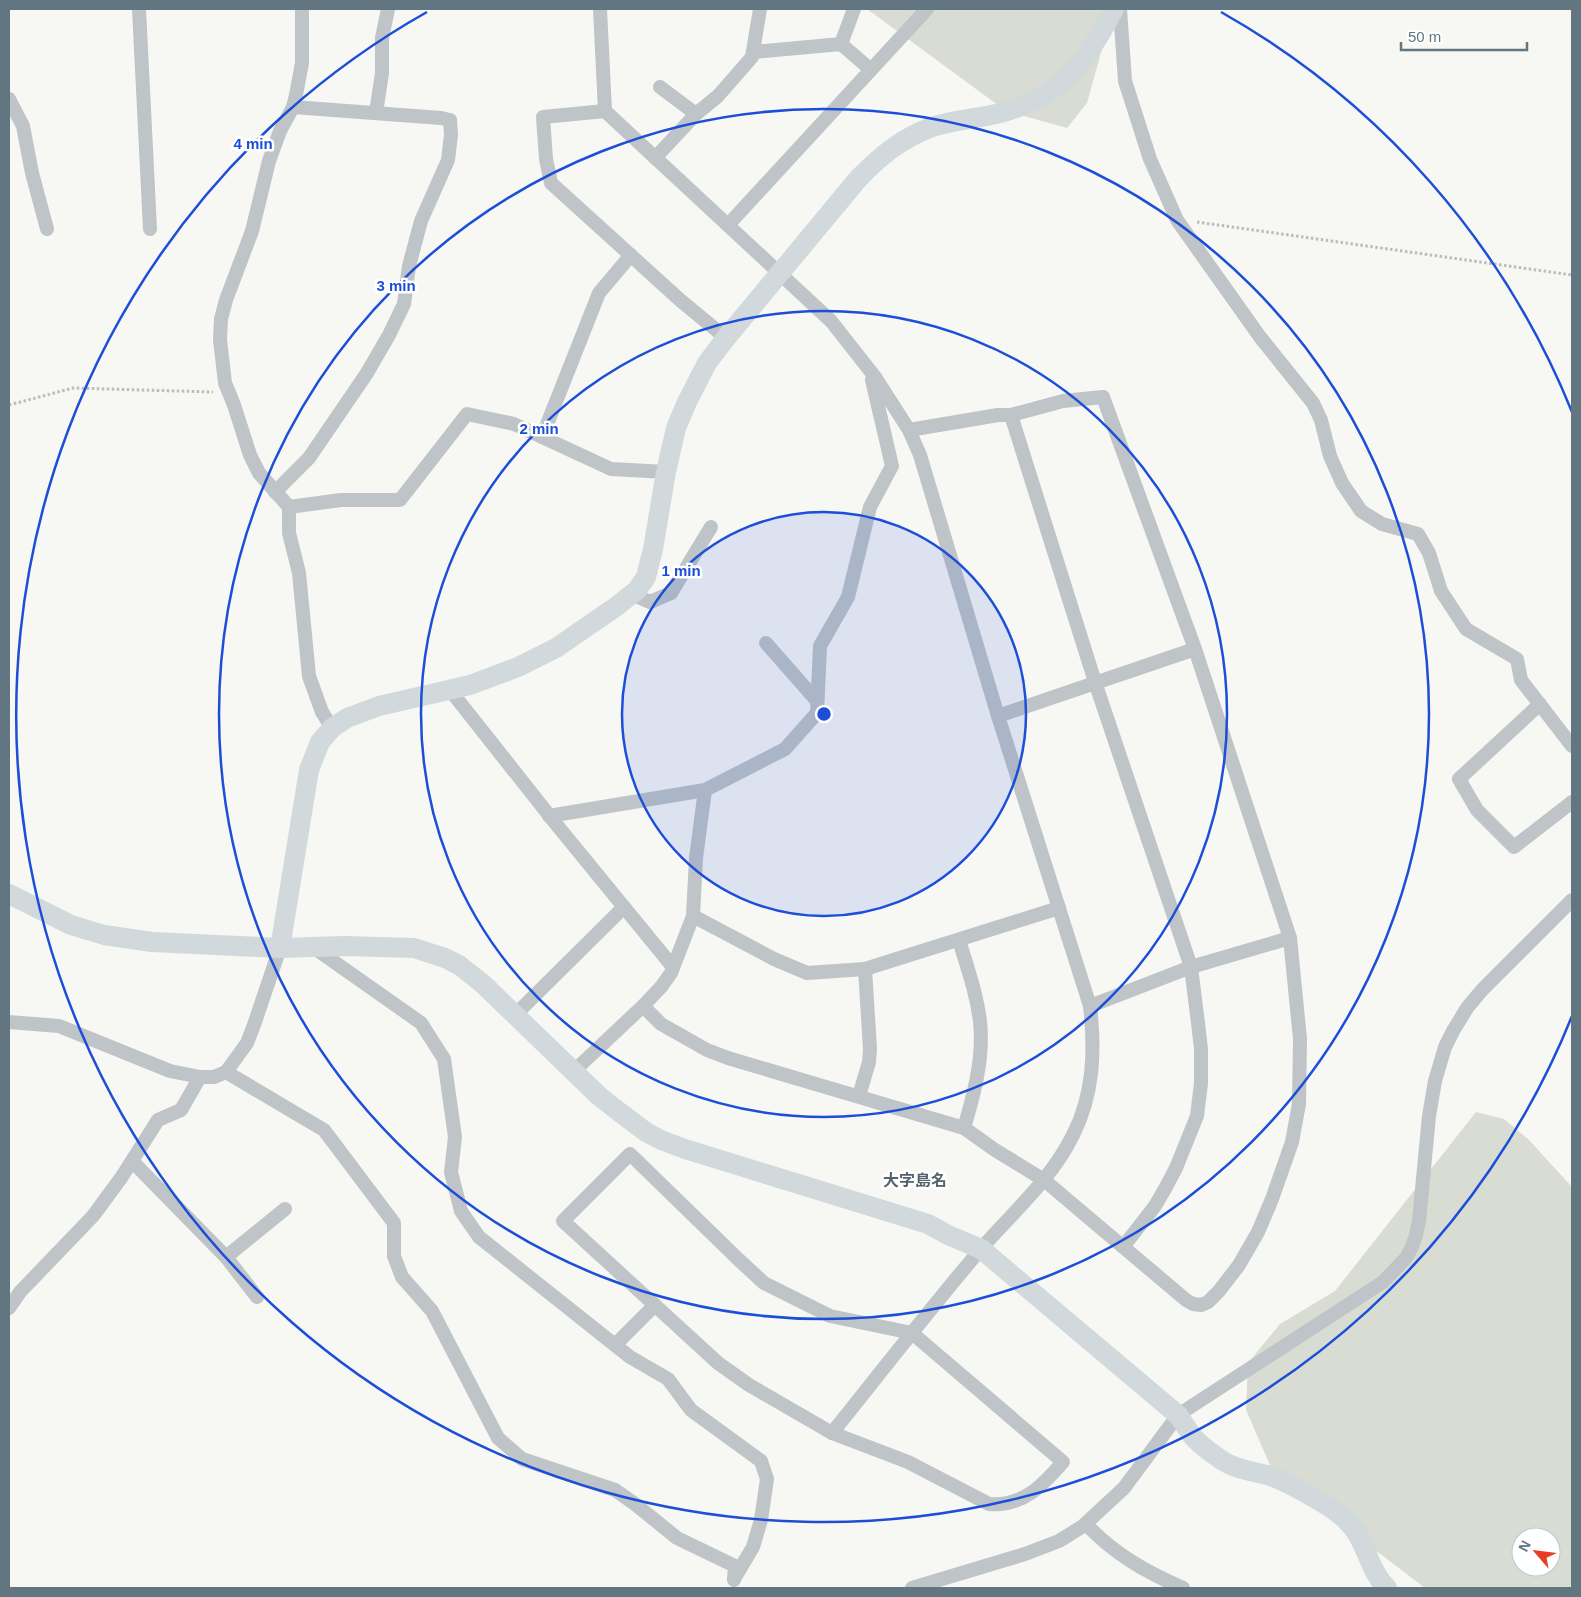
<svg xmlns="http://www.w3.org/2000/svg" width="1581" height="1597" font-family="Helvetica,'Noto Sans JP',sans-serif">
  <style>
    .green { fill: #d8dcd3; fill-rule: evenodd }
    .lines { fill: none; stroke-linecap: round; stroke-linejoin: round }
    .path { stroke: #b8bdbf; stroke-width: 3; stroke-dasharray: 2.5 2.5; stroke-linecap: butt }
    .street { stroke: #bec4c7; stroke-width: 14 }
    .secondary { stroke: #d2d9dc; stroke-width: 20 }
    .ring { fill: none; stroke: #1d4ed8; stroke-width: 2.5 }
    .labels { text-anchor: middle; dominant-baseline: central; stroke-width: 5; stroke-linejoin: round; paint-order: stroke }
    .quarter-label { font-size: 16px; font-weight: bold; fill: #54636b; stroke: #fff }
    .centre { fill: #1d4ed8; stroke: #fff; stroke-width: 2.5 }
    .ring-label { font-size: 15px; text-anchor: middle; font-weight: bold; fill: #1d4ed8; stroke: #fff; stroke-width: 5; stroke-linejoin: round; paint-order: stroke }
  </style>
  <rect width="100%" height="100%" fill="#f7f7f4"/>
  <!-- green -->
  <g class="green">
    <polygon points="867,9 1113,9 1087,103 1067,128 1006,111"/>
    <path d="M1476,1112L1504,1119L1529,1140L1572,1187V1588H1425L1273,1472L1246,1410L1248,1363L1280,1324L1335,1291ZM1521,1537H1551V1567H1521Z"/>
  </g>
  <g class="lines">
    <!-- path -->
    <g class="path">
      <polyline points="1197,222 1572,275"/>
      <polyline points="9,405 73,388 213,392"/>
    </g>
    <!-- street -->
    <g class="street">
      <polyline points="139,9 150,229"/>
      <polyline points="302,9 302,63 296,95 293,107 280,131 269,161 252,231 226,300 221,319 220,340 225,383 234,405 250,455 259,473 289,507 289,533 299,573 309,676 322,712 332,728"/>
      <path d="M600,9L605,111L831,321L875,377L909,430L920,455L998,716L1090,1006C1095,1050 1094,1094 1073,1135C1051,1180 1012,1213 980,1250C929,1310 881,1372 832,1433"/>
      <polyline points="1120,9 1125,81 1150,159 1177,220 1260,337 1313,403 1321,420 1330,456 1342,483 1361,511 1382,524 1418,534 1429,553 1441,591 1466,629 1517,659 1521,680 1572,746"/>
      <polyline points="841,44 870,69"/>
      <polyline points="754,52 841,44 854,9"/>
      <polyline points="660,87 696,114"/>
      <polyline points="9,99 23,126 32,173 47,229"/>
      <polyline points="605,111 543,117 546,159 551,183 680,300 726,338"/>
      <polyline points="376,113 382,73 382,38 388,9"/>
      <polyline points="655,158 696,114 718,96 752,57 760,9"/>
      <polyline points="728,225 927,9"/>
      <polyline points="1011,415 1095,682 1191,967 1198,1023 1201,1049 1201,1083 1197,1116 1176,1168 1166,1187 1155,1206 1123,1247"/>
      <polyline points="542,437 599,293 631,255"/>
      <polyline points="275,492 309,458 367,373 389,335 404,304 409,266 421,221 448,160 451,135 450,120 441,118 293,107"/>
      <polyline points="289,507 341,500 400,500 467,414 514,424 611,469 666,472"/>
      <polyline points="632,594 650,602 671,593 711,527"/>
      <polyline points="766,643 817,701"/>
      <polyline points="450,690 556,824 673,967"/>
      <polyline points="1540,704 1459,779 1477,810 1514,847 1572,802"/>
      <polyline points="998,716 1195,649"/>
      <polyline points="549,816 705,790 785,749 817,713 820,646 848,597 870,507 892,466 872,380"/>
      <polyline points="693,916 774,959 807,973 865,969 1059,908"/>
      <path d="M959,940C967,967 977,994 980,1022C984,1058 974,1094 964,1128"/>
      <polyline points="313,947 421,1023 444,1059 455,1137 451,1172 461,1211 479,1237 630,1357 668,1379 691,1410 761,1461 767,1479 761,1520 753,1547 734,1579"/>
      <polyline points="643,1006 661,1024 707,1050 728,1058 964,1128 995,1150 1044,1180 1186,1300 1193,1304 1201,1305 1208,1302 1219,1291 1239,1265 1258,1232 1272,1199 1292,1142 1299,1104 1300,1039 1290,938 1195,649 1103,397 1063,401 1011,415 998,415 909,430"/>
      <polyline points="1090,1006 1191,967 1290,938"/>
      <polyline points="515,1015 624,907"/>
      <polyline points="9,1022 59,1026 170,1071 200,1077 214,1077 226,1072 247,1043 254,1025 280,948"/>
      <polyline points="574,1071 643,1006 661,987 671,973 693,916 696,858 705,790"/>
      <polyline points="226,1072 324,1130 394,1223 394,1256 402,1277 432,1311 498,1438 522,1459 615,1490 635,1504 677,1538 735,1566 734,1580"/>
      <polyline points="859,1096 869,1062 870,1049 865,969"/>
      <path d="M630,1154L739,1260L764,1283L830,1316L912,1333L1063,1462C1043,1485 1023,1507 989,1504L908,1462L832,1433L749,1385L718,1363L563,1221Z"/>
      <polyline points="132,1161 226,1257 257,1297"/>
      <polyline points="226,1257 285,1209"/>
      <polyline points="9,1308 20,1292 93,1216 121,1178 158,1120 181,1110 200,1077"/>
      <polyline points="615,1345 655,1305"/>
      <path d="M1086,1524C1114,1554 1146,1572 1183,1588"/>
      <polyline points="912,1588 1025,1554 1059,1541 1083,1526 1124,1488 1178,1415 1383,1282 1406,1258 1412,1247 1416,1235 1419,1221 1429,1116 1435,1081 1445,1047 1453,1031 1467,1008 1482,990 1572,900"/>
    </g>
    <!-- secondary -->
    <g class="secondary">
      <path d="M9,894L71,925L104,935L152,942L280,948L345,946L414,948L445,958L459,965L483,984L599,1096L618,1111L646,1132L661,1140L685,1149L928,1224L948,1235L981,1249L1178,1415C1184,1423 1189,1433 1196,1440C1203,1447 1214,1455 1223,1461C1237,1470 1254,1471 1270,1476C1288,1482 1333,1507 1346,1520C1367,1539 1367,1569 1387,1588"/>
      <path d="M280,948L309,770L320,742L332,728L347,718L379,706L470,685L518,667L556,648L617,606L637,590L646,577L653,549L666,472L676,428L687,402L707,363L726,338L858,179C880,156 902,138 932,127C953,120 975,119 996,114C1014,110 1036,101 1052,90C1080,69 1098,40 1114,9"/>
    </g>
  </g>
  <!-- distance rings -->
  <circle cx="824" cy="714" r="202" fill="#1d4ed8" fill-opacity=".12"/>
  <g class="ring">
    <circle cx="824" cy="714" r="202"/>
    <circle cx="824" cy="714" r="403"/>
    <circle cx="824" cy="714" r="605"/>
    <path d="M1572 1016A807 807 0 1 1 427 12M1221 12A807 807 0 0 1 1572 412"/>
  </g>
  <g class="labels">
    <!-- quarter labels -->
    <g class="quarter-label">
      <text x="915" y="1180">大字島名</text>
    </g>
  </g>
  <circle cx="824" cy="714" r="8" class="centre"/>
  <g class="ring-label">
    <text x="253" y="149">4 min</text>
    <text x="396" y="291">3 min</text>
    <text x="539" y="434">2 min</text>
    <text x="681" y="576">1 min</text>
  </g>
  <!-- border -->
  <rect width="1581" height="1597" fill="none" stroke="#617680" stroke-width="20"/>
  <!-- north arrow -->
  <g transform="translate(1536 1552) rotate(298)"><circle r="24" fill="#ffffff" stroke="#c0c8cc"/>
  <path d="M0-4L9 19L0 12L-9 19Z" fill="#e83c24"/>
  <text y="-8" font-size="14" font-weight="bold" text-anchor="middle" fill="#617680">N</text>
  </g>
  <!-- scale -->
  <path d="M1401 42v8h126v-8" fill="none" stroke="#617680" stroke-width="2.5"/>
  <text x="1408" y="42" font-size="15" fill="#617680" stroke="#ffffff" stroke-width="4" paint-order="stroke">50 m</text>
</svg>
